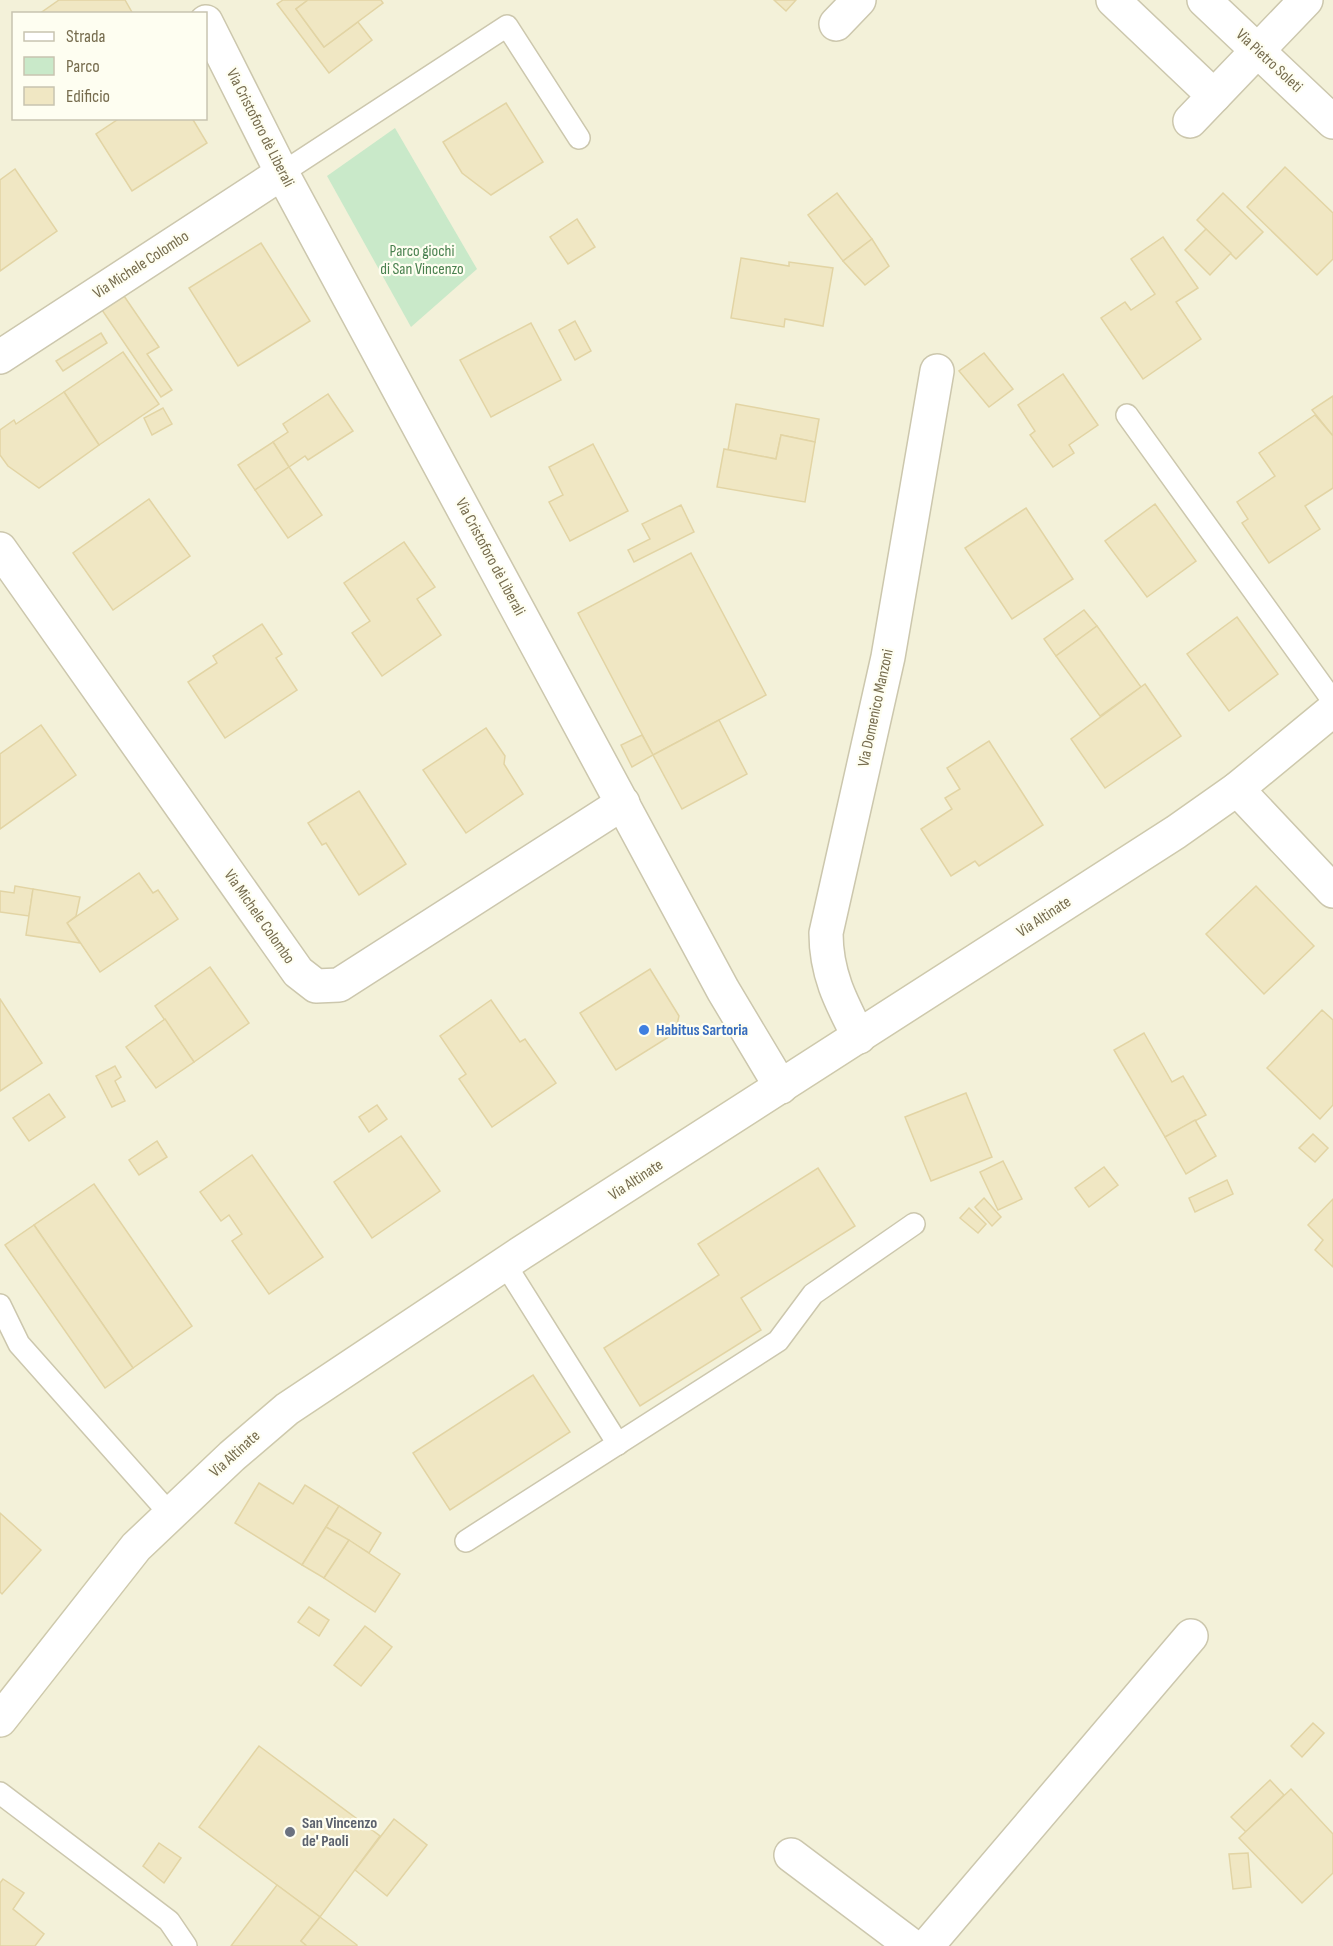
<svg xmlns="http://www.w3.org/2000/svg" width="1333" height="1946" font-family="'Sofia Sans Condensed',sans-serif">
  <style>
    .residential { fill: #f3f1d9; fill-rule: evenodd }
    .green { fill: #c9e9c9 }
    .building { fill: #f0e7c3; stroke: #e2d4a4; stroke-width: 1.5 }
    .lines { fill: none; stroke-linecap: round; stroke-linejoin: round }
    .lane-casing { stroke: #ccc7ad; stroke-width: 24 }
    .street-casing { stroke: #ccc7ad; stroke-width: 36 }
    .secondary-casing { stroke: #cec9ac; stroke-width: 36 }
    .lane { stroke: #fff; stroke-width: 21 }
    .street { stroke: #fff; stroke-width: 33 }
    .secondary { stroke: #fff; stroke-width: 33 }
    .shop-dot { fill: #3f7fe0; stroke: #fefef1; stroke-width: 2 }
    .worship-dot { fill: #6b7280; stroke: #fefef1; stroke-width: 2 }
    .labels { text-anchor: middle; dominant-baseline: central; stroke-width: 4.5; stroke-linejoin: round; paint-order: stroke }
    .street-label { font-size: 16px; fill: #766c4e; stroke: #fefef1 }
    .park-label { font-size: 16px; fill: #49814f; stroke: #fefef1 }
    .shop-label { font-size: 16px; font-weight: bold; fill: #366cbe; stroke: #fefef1; text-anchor: start }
    .worship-label { font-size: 16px; font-weight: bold; fill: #5b616d; stroke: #fefef1; text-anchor: start }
  </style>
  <rect width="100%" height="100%" fill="#fbfcea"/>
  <!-- residential -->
  <path class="residential" d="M0,0H1333V1946H0ZM14,14H206V118H14Z"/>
  <!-- green -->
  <polygon class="green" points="395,128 477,269 411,327 327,176"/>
  <!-- building -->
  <g class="building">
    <polygon points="59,0 125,0 133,14 39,14"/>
    <polygon points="283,0 308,0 296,9 324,47 358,22 372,40 329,73 277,4"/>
    <polygon points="308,0 381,0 383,3 324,47 296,9"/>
    <polygon points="774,0 796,0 786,11"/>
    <polygon points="506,103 543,162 491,195 462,173 443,142"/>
    <polygon points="120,118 192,118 207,143 132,191 96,134"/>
    <polygon points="1285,167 1333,213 1333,259 1317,275 1247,207"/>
    <polygon points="15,169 57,231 0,271 0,180"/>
    <polygon points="837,193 872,239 843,261 808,215"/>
    <polygon points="1223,193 1263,232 1236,259 1197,220"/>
    <polygon points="577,219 595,247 568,264 550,237"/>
    <polygon points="1206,229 1231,253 1210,275 1185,250"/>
    <polygon points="1163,237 1198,288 1176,302 1201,339 1143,379 1101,318 1125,302 1131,310 1155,294 1131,259"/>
    <polygon points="872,239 889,266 865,285 843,261"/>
    <polygon points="261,243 310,321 238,366 189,288"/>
    <polygon points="741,258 789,266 789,262 833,268 823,326 785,319 784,327 731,318"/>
    <polygon points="124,296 159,347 147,354 172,390 161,397 102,310"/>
    <polygon points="575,321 591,351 575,360 559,330"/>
    <polygon points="531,323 561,380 491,417 460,360"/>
    <polygon points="101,333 107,343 63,371 56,361"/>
    <polygon points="123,352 159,404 99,445 64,392"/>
    <polygon points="984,353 1013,389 989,407 959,371"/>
    <polygon points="1063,374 1098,425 1069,445 1074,453 1053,467 1030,435 1035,431 1018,405"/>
    <polygon points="64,392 99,445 39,488 8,466 0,455 0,430 14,420 16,424"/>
    <polygon points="328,394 353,431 308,460 305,456 289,467 273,442 288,432 283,424"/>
    <polygon points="1333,396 1333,436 1312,410"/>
    <polygon points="736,404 819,419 815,442 781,435 776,459 728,450"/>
    <polygon points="163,408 172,424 152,435 144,418"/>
    <polygon points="1315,415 1333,436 1333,488 1305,506 1320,529 1269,563 1242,523 1248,519 1237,502 1275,476 1259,453"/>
    <polygon points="781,435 815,442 805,502 717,487 724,449 776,459"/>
    <polygon points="273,442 289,467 255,490 238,465"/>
    <polygon points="593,444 628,511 570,541 549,502 563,495 549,467"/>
    <polygon points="289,467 322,515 288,538 255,490"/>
    <polygon points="149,499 190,556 113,610 73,553"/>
    <polygon points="1155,504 1196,561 1147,597 1105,541"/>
    <polygon points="681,505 694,532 634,562 628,550 650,539 642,524"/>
    <polygon points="1026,508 1073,579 1012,619 965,548"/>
    <polygon points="404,542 435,587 417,599 441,635 382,676 352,633 370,621 344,583"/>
    <polygon points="691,553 766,695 653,755 578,613"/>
    <polygon points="1084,610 1097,626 1056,656 1044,639"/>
    <polygon points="1237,617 1278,674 1229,711 1187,654"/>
    <polygon points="262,624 282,654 276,658 297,690 225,738 188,682 217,663 213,656"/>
    <polygon points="1097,626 1141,687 1100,716 1056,656"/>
    <polygon points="1145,684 1181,736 1105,788 1071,739"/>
    <polygon points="719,720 747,774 682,809 653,755"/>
    <polygon points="41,725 76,775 0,829 0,754"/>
    <polygon points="486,728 505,756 504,764 523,794 466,833 423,770"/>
    <polygon points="642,735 653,755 632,767 621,745"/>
    <polygon points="989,741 1043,825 979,866 975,861 951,876 921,829 952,809 945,798 960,789 947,768"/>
    <polygon points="359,791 406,864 359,895 326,843 322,845 308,823"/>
    <polygon points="139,873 153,893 158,890 178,919 100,972 67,923"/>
    <polygon points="15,886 33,889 29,916 0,912 0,891 14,893"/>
    <polygon points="1256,886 1314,946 1264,994 1206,934"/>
    <polygon points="33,889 80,897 76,916 67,923 80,943 26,935"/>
    <polygon points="210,967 249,1023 194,1062 155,1006"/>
    <polygon points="650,969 679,1016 675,1033 616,1070 580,1013"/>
    <polygon points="0,999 42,1063 0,1091"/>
    <polygon points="491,1000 520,1042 525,1039 556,1083 492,1127 459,1079 466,1074 440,1036"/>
    <polygon points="1322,1010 1333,1020 1333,1105 1320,1119 1267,1068"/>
    <polygon points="165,1019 194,1062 156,1088 126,1047"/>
    <polygon points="1144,1033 1172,1082 1183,1076 1206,1115 1165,1137 1114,1050"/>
    <polygon points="115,1066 121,1077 115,1081 125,1101 112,1107 96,1076"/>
    <polygon points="966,1093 992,1157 931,1181 905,1117"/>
    <polygon points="49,1094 65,1117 29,1141 13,1118"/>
    <polygon points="377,1105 387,1119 369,1132 359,1117"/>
    <polygon points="1195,1120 1216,1156 1186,1174 1165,1137"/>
    <polygon points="1313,1134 1328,1148 1315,1162 1299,1148"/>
    <polygon points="401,1136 440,1191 372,1238 334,1182"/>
    <polygon points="157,1141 167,1157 139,1175 129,1160"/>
    <polygon points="252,1155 323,1257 269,1294 232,1241 242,1234 229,1215 221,1221 200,1192"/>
    <polygon points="1003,1161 1022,1199 998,1210 980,1172"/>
    <polygon points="1104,1167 1118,1185 1089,1207 1075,1188"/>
    <polygon points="818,1168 855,1226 741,1298 761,1330 640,1406 604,1348 719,1275 698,1244"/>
    <polygon points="1227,1180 1233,1194 1195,1212 1189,1198"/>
    <polygon points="94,1184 192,1326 133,1368 34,1225"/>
    <polygon points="984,1198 1001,1217 992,1226 975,1207"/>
    <polygon points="1333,1199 1333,1267 1315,1250 1323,1240 1308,1225"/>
    <polygon points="969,1208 986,1224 978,1233 960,1218"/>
    <polygon points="34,1225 133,1368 105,1388 5,1245"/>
    <polygon points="533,1375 570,1432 450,1510 413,1453"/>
    <polygon points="259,1483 293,1504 305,1485 339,1506 302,1565 235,1523"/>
    <polygon points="339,1506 381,1533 369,1553 326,1527"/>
    <polygon points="0,1513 41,1550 2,1594 0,1592"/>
    <polygon points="326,1527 349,1540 324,1578 302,1565"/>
    <polygon points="349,1540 400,1574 375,1612 324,1578"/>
    <polygon points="309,1607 329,1620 319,1636 298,1622"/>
    <polygon points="365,1626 392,1647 361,1686 334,1665"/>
    <polygon points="1313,1723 1324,1733 1302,1757 1291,1746"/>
    <polygon points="259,1746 380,1836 320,1917 199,1827"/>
    <polygon points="1270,1780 1284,1795 1246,1832 1231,1817"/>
    <polygon points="1291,1789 1333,1834 1333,1873 1302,1903 1239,1838"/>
    <polygon points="394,1819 427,1845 387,1896 355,1870"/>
    <polygon points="159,1843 181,1858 164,1883 143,1866"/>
    <polygon points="1248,1853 1251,1887 1233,1889 1229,1854"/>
    <polygon points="3,1879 24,1893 13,1909 44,1934 35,1946 0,1946 0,1883"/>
    <polygon points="277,1885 320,1917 301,1941 307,1946 231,1946"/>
    <polygon points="320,1917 357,1945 357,1946 307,1946 301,1941"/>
  </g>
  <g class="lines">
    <defs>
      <g id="lane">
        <polyline points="282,173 507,26 579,138"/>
        <polyline points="1127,415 1333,701"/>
        <polyline points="505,1264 618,1444"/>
        <polyline points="0,1305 19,1344 170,1514"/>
        <polyline points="466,1541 778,1341 813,1294 914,1224"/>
        <polyline points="0,1793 169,1921 186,1946"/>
      </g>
      <g id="street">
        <polyline points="1113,0 1214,96"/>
        <polyline points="1204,0 1333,122"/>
        <polyline points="206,22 282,173 723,990 781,1087"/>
        <polyline points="836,24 859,0"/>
        <polyline points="1190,121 1306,0"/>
        <polyline points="0,357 282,173"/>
        <polyline points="0,549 298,972 316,986 339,985 623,803"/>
        <polyline points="1237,789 1333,891"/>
        <path d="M859,1037C841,1002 826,974 826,933L888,657L937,371"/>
        <polyline points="791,1855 912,1946"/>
        <polyline points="927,1946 1191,1636"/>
      </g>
      <polyline id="secondary" points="0,1720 136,1547 232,1456 287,1409 521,1253 1176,832 1237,789 1333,710"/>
    </defs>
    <!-- lane casing -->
    <use href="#lane" class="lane-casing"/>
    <!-- street casing -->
    <use href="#street" class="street-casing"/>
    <!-- secondary casing -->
    <use href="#secondary" class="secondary-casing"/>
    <!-- lane -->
    <use href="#lane" class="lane"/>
    <!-- street -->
    <use href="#street" class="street"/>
    <!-- secondary -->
    <use href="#secondary" class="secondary"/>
  </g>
  <!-- markers -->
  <circle class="shop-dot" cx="644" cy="1030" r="6"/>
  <circle class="worship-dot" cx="290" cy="1832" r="6"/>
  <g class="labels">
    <!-- street labels -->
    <g class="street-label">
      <text transform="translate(1269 61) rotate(43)">Via Pietro Soleti</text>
      <text transform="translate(260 128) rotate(63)">Via Cristoforo dè Liberali</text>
      <text transform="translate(141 265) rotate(-33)">Via Michele Colombo</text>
      <text transform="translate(490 557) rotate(62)">Via Cristoforo dè Liberali</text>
      <text transform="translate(876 708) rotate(-78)">Via Domenico Manzoni</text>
      <text transform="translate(259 917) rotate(55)">Via Michele Colombo</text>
      <text transform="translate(1044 917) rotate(-33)">Via Altinate</text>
      <text transform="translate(636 1180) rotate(-33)">Via Altinate</text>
      <text transform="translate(235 1454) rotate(-42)">Via Altinate</text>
    </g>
    <!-- park labels -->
    <g class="park-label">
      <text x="422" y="251">Parco giochi<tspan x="422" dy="18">di San Vincenzo</tspan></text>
    </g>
    <!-- shop labels -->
    <g class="shop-label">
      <text x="656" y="1030">Habitus Sartoria</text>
    </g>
    <!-- worship labels -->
    <g class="worship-label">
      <text x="302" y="1823">San Vincenzo<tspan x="302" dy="18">de' Paoli</tspan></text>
    </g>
  </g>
  <!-- legend -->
  <rect x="12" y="12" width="195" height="108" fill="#fefef1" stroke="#c8c4b0" stroke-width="1.5"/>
  <rect x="24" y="32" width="30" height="9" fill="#ffffff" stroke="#c8c4b0" stroke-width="1.5"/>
  <text x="66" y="42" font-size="18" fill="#766c4e">Strada</text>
  <rect x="24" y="57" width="30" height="18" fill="#c9e9c9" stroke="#c8c4b0" stroke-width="1.5"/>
  <text x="66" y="72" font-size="18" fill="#766c4e">Parco</text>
  <rect x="24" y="87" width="30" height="18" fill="#f0e7c3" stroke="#c8c4b0" stroke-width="1.5"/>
  <text x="66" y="102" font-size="18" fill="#766c4e">Edificio</text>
</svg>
